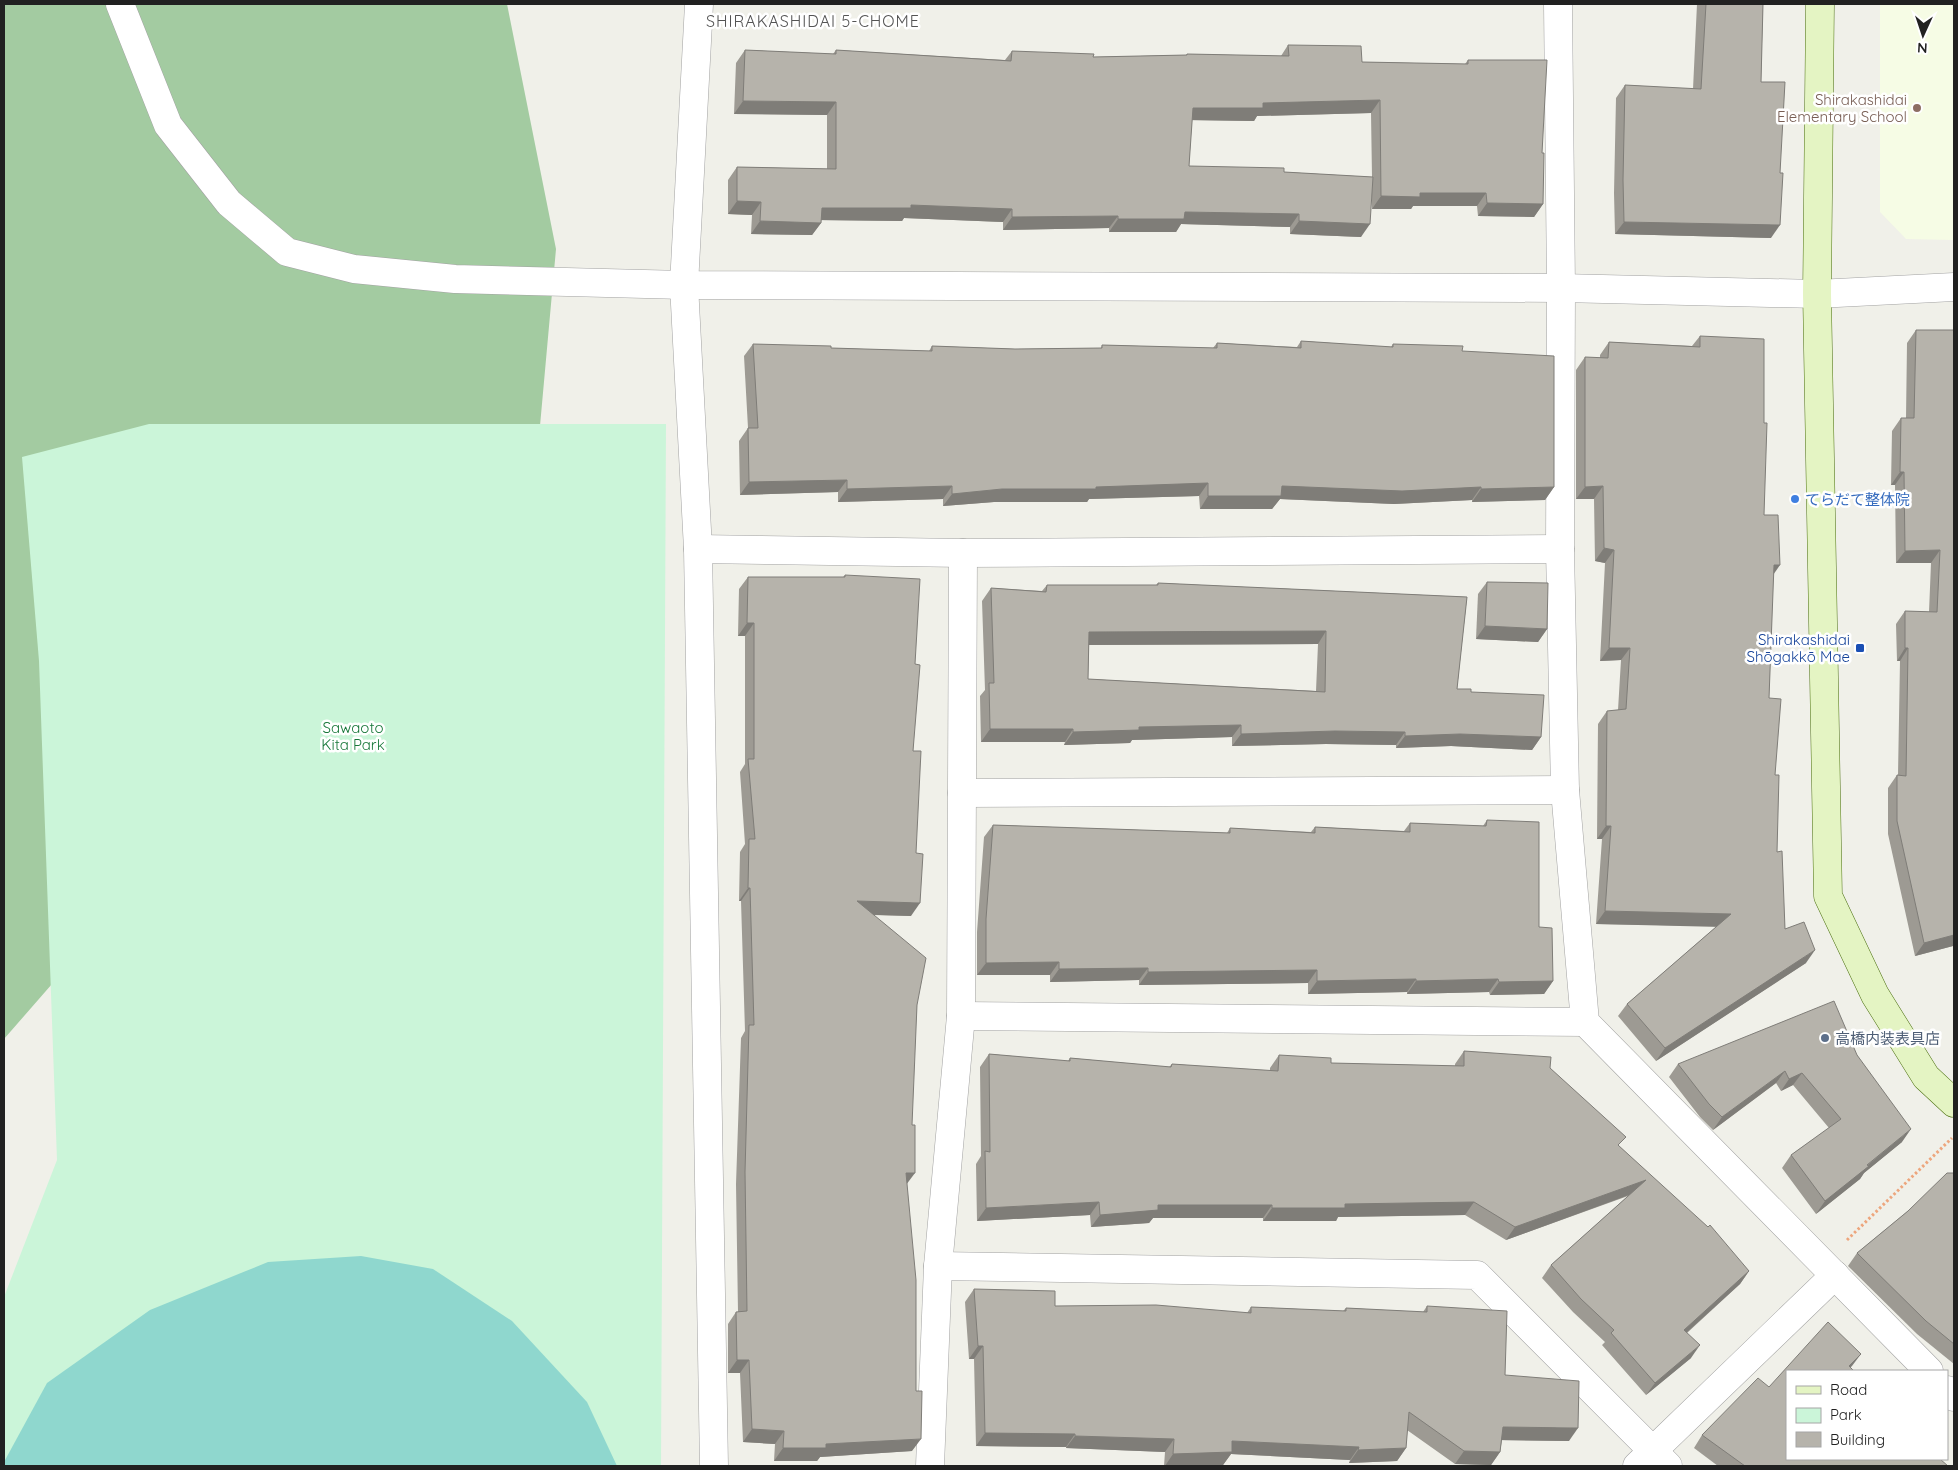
<svg xmlns="http://www.w3.org/2000/svg" width="1958" height="1470" font-family="Quicksand,'Noto Sans JP',sans-serif">
  <style>
    .education { fill: #f6fce5 }
    .forest { fill: #a3cba1 }
    .park { fill: #cbf5d9 }
    .pitch { fill: #8fd7ce }
    .lines { fill: none; stroke-linecap: round; stroke-linejoin: round }
    .street-casing { stroke: #a2a2a2; stroke-width: 29 }
    .secondary-casing { stroke: #4c7010; stroke-width: 29 }
    .path { stroke: #eda67d; stroke-width: 3; stroke-dasharray: 2.5 2.5; stroke-linecap: butt }
    .street { stroke: #fff; stroke-width: 28 }
    .secondary { stroke: #e4f4c3; stroke-width: 28 }
    .wall { fill: #9d9a93; fill-rule: evenodd }
    .shaded-wall { fill: #7f7d78 }
    .building { fill: #b6b3ab; stroke: #7f7d78; fill-rule: evenodd }
    .education-dot { fill: #8d6e63; stroke: #fff; stroke-width: 2 }
    .shop-dot { fill: #3f7fe0; stroke: #fff; stroke-width: 2 }
    .transit-dot { fill: #1a4fb4; stroke: #fff; stroke-width: 2 }
    .service-dot { fill: #5c6f8a; stroke: #fff; stroke-width: 2 }
    .labels { text-anchor: middle; dominant-baseline: central; stroke-width: 5; stroke-linejoin: round; paint-order: stroke }
    .education-label { font-size: 15px; fill: #785e54; stroke: #fff; text-anchor: end }
    .shop-label { font-size: 15px; fill: #366cbe; stroke: #fff; text-anchor: start }
    .transit-label { font-size: 15px; fill: #164399; stroke: #fff; text-anchor: end }
    .park-label { font-size: 15px; fill: #177739; stroke: #fff }
    .service-label { font-size: 15px; fill: #4e5e75; stroke: #fff; text-anchor: start }
    .neighbourhood-label { font-size: 16px; letter-spacing: 1px; fill: #545454; stroke: #fff }
  </style>
  <rect width="100%" height="100%" fill="#f0f0e9"/>
  <!-- education -->
  <polygon class="education" points="1880,4 1954,4 1954,240 1906,239 1880,212"/>
  <!-- forest -->
  <polygon class="forest" points="4,4 507,4 556,249 536,470 155,866 4,1039"/>
  <!-- park -->
  <polygon class="park" points="149,424 666,424 661,1466 4,1466 4,1297 57,1160 39,661 22,457"/>
  <!-- pitch -->
  <polygon class="pitch" points="361,1256 433,1269 512,1321 587,1402 617,1466 4,1466 4,1462 47,1383 150,1310 268,1262"/>
  <g class="lines">
    <defs>
      <g id="street">
        <polyline points="120,4 168,125 229,203 287,252 354,269 455,279 684,285 1561,288 1817,294 1954,287"/>
        <polyline points="699,4 684,285 698,549 714,1466"/>
        <polyline points="1558,4 1561,288 1560,549 1565,790 1585,1022 1929,1371"/>
        <polyline points="698,549 963,553 1560,549"/>
        <polyline points="962,793 1565,790"/>
        <polyline points="961,1016 1585,1022"/>
        <polyline points="938,1266 1477,1275 1668,1466"/>
        <polyline points="1947,1390 1954,1397"/>
        <polyline points="930,1466 938,1266 961,1016 963,553"/>
        <polyline points="1637,1466 1835,1275"/>
      </g>
      <polyline id="secondary" points="1820,4 1817,294 1828,896 1875,995 1926,1077 1954,1103"/>
    </defs>
    <!-- street casing -->
    <use href="#street" class="street-casing"/>
    <!-- secondary casing -->
    <use href="#secondary" class="secondary-casing"/>
    <!-- path -->
    <polyline class="path" points="1847,1240 1952,1138"/>
    <!-- street -->
    <use href="#street" class="street"/>
    <!-- secondary -->
    <use href="#secondary" class="secondary"/>
  </g>
  <!-- wall -->
  <g class="wall">
    <polygon points="1697,4 1763,4 1761,82 1771,238 1615,234 1614,193 1616,98 1625,85 1693,89"/>
    <path d="M1288,45L1362,62L1465,64L1468,60L1542,153L1543,204L1534,217L1478,216L1477,206H1413L1411,209H1372V195L1361,237L1290,234V227L1181,224L1176,232H1109V228L1003,230V222L904,218L902,221L821,220V223L812,235L751,234L752,215L728,214V180L737,167L827,169V115L734,114L736,63L745,50L833,54L836,50L1005,60L1012,51L1093,57L1186,55L1187,54L1281,56ZM1371,113L1372,177L1284,172L1189,166L1192,120L1254,121L1257,116Z"/>
    <polygon points="1916,330 1954,330 1954,948 1953,946 1915,956 1888,834 1888,788 1897,775 1898,775 1900,661 1897,661 1896,624 1905,611 1929,612 1931,563 1896,563 1895,485 1891,485 1892,431 1901,418 1906,418 1907,343"/>
    <polygon points="1700,336 1764,515 1773,574 1769,698 1775,775 1777,852 1785,929 1806,963 1656,1061 1618,1016 1627,1004 1717,926 1596,924 1602,839 1597,839 1598,724 1607,711 1618,710 1621,660 1600,661 1605,563 1595,561 1594,499 1576,499 1576,370 1585,357 1600,358 1600,355 1609,342 1692,346"/>
    <polygon points="1301,341 1391,347 1393,344 1462,351 1554,487 1545,500 1472,502 1472,500 1394,504 1280,499 1272,509 1200,509 1199,496 1089,499 1087,502 994,502 943,506 943,499 838,502 838,492 740,495 739,441 748,428 744,356 753,344 831,348 929,351 932,346 1015,349 1101,348 1102,345 1213,348 1217,343 1297,347"/>
    <polygon points="845,575 915,664 913,751 911,916 873,915 917,1005 907,1184 912,1451 820,1457 817,1461 774,1461 775,1444 743,1442 740,1373 728,1373 728,1324 736,1312 738,1312 736,1184 741,1038 745,1031 741,901 739,901 740,852 745,844 740,772 745,764 745,636 738,636 739,589 748,577 843,577"/>
    <polygon points="1487,582 1547,629 1538,642 1476,639 1478,594"/>
    <path d="M1158,583L1467,597L1457,689L1471,692L1541,737L1532,750L1451,746L1396,748V745L1326,744L1232,746V737L1132,740L1130,743L1064,745L1065,742H981L980,696L985,690L982,601L991,588L1042,591L1047,585H1156ZM1318,644L1316,691L1088,679L1089,645Z"/>
    <polygon points="1487,820 1539,927 1553,981 1544,994 1490,995 1489,992 1407,994 1407,992 1308,994 1308,983 1139,985 1139,980 1050,982 1050,975 977,975 977,932 984,837 993,825 1227,833 1230,828 1311,832 1315,827 1404,831 1410,823 1483,826"/>
    <polygon points="1464,1051 1550,1068 1619,1146 1749,1271 1740,1284 1687,1333 1691,1358 1646,1395 1602,1345 1605,1342 1573,1312 1542,1278 1551,1265 1628,1196 1506,1240 1465,1215 1338,1217 1336,1221 1263,1221 1263,1218 1153,1218 1149,1223 1091,1227 1090,1215 977,1221 976,1164 981,1156 980,1067 989,1054 1068,1061 1070,1058 1169,1067 1172,1064 1270,1071 1270,1068 1279,1055 1331,1063 1455,1066 1455,1064"/>
    <polygon points="1857,1055 1902,1142 1864,1173 1860,1179 1816,1214 1782,1168 1791,1155 1829,1128 1793,1085 1781,1091 1776,1083 1713,1130 1700,1117 1669,1077 1678,1064"/>
    <polygon points="1954,1173 1954,1364 1917,1334 1848,1266 1857,1253"/>
    <polygon points="974,1289 1055,1306 1247,1313 1251,1307 1343,1311 1346,1308 1423,1312 1427,1306 1505,1375 1569,1441 1502,1440 1500,1452 1491,1465 1455,1464 1407,1430 1406,1448 1397,1461 1349,1463 1350,1460 1231,1454 1223,1465 1164,1466 1165,1452 1066,1448 1066,1447 976,1446 974,1359 969,1359 965,1302"/>
    <polygon points="1787,1371 1948,1466 1718,1466 1694,1448 1702,1435 1769,1387"/>
  </g>
  <!-- shaded-wall -->
  <g class="shaded-wall">
    <polygon points="1380,100 1371,113 1257,116 1254,121 1184,120 1193,108 1263,103"/>
    <polygon points="743,101 836,102 827,115 734,114"/>
    <polygon points="1420,193 1486,193 1477,206 1413,206 1411,209 1372,209 1381,196"/>
    <polygon points="737,201 761,202 752,215 728,214"/>
    <polygon points="1487,203 1543,204 1534,217 1478,216"/>
    <polygon points="911,205 1012,209 1003,222 904,218 902,221 813,220 822,208"/>
    <polygon points="1185,212 1299,214 1290,227 1181,224 1176,232 1109,232 1118,219"/>
    <polygon points="1118,216 1109,228 1003,230 1012,217"/>
    <polygon points="760,221 821,223 812,235 751,234"/>
    <polygon points="1299,221 1370,224 1361,237 1290,234"/>
    <polygon points="1624,222 1780,225 1771,238 1615,234"/>
    <polygon points="1900,472 1904,472 1895,485 1891,485"/>
    <polygon points="847,480 838,492 740,495 749,482"/>
    <polygon points="1208,483 1199,496 1089,499 1087,502 994,502 943,506 952,494 1002,489"/>
    <polygon points="952,486 943,499 838,502 847,489"/>
    <polygon points="1282,486 1481,487 1472,500 1394,504 1280,499 1272,509 1200,509 1208,496"/>
    <polygon points="1603,486 1594,499 1576,499 1585,487"/>
    <polygon points="1554,487 1545,500 1472,502 1481,489"/>
    <polygon points="1604,548 1614,550 1605,563 1595,561"/>
    <polygon points="1940,550 1931,563 1896,563 1905,551"/>
    <polygon points="1774,565 1780,565 1771,578"/>
    <polygon points="747,623 754,623 745,636 738,636"/>
    <polygon points="1485,626 1547,629 1538,642 1476,639"/>
    <polygon points="1326,631 1318,644 1080,645 1089,632"/>
    <polygon points="1609,648 1630,648 1621,660 1600,661"/>
    <polygon points="1905,648 1908,648 1900,661 1897,661"/>
    <polygon points="1241,725 1232,737 1132,740 1130,743 1064,745 1073,732 1139,727"/>
    <polygon points="990,729 1073,729 1065,742 981,742"/>
    <polygon points="1335,731 1405,732 1396,745 1326,744 1232,746 1241,734"/>
    <polygon points="1460,734 1541,737 1532,750 1451,746 1396,748 1405,736"/>
    <polygon points="1606,826 1611,826 1602,839 1597,839"/>
    <polygon points="748,888 750,888 741,901 739,901"/>
    <polygon points="857,901 920,903 911,916 848,914"/>
    <polygon points="1605,911 1731,914 1722,927 1596,924"/>
    <polygon points="1954,935 1954,943 1953,946 1915,956 1924,943"/>
    <polygon points="1815,950 1806,963 1656,1061 1665,1048"/>
    <polygon points="1059,962 1050,975 977,975 986,963"/>
    <polygon points="1148,968 1139,980 1050,982 1059,969"/>
    <polygon points="1317,970 1308,983 1139,985 1148,972"/>
    <polygon points="1416,979 1407,992 1308,994 1317,981"/>
    <polygon points="1498,979 1489,992 1407,994 1416,981"/>
    <polygon points="1553,981 1544,994 1490,995 1499,982"/>
    <polygon points="1785,1071 1776,1083 1713,1130 1722,1117"/>
    <polygon points="1802,1073 1793,1085 1781,1091 1789,1079"/>
    <polygon points="1911,1129 1902,1142 1864,1173 1860,1179 1816,1214 1825,1201"/>
    <polygon points="906,1173 915,1173 906,1185"/>
    <polygon points="1646,1180 1637,1192 1506,1240 1515,1227"/>
    <polygon points="1099,1202 1090,1215 977,1221 986,1208"/>
    <polygon points="1474,1202 1465,1215 1338,1217 1336,1221 1263,1221 1272,1208 1345,1204"/>
    <polygon points="1158,1205 1272,1205 1263,1218 1153,1218 1149,1223 1091,1227 1100,1215"/>
    <polygon points="1749,1271 1740,1284 1675,1343 1684,1330"/>
    <polygon points="1700,1345 1691,1358 1646,1395 1655,1383"/>
    <polygon points="978,1346 983,1346 974,1359 969,1359"/>
    <polygon points="1861,1354 1852,1366 1847,1371 1849,1366"/>
    <polygon points="737,1360 749,1360 740,1373 728,1373"/>
    <polygon points="1503,1427 1578,1428 1569,1441 1494,1440"/>
    <polygon points="752,1429 784,1431 775,1444 743,1442"/>
    <polygon points="985,1433 1075,1434 1066,1447 976,1446"/>
    <polygon points="1075,1436 1174,1439 1165,1452 1066,1448"/>
    <polygon points="921,1439 912,1451 820,1457 817,1461 774,1461 783,1448 826,1444"/>
    <polygon points="1232,1441 1359,1447 1350,1460 1231,1454 1223,1465 1165,1466 1173,1454"/>
    <polygon points="1406,1448 1397,1461 1349,1463 1358,1450"/>
    <polygon points="1464,1451 1500,1452 1491,1465 1455,1464"/>
  </g>
  <!-- building -->
  <g class="building">
    <polygon points="1706,4 1763,4 1761,82 1785,82 1780,173 1783,173 1780,225 1624,222 1623,180 1625,85 1701,89"/>
    <polygon points="1288,45 1361,46 1362,62 1468,64 1468,60 1547,60 1542,153 1544,153 1543,204 1487,203 1486,193 1420,193 1420,197 1381,196 1380,100 1263,103 1263,108 1193,108 1189,166 1284,168 1284,172 1373,177 1370,224 1299,221 1299,214 1185,212 1184,219 1118,219 1118,216 1012,217 1012,209 911,205 911,208 822,208 821,223 760,221 761,202 737,201 737,167 836,169 836,102 743,101 745,50 836,54 836,50 1011,61 1012,51 1094,54 1093,57 1187,55 1187,54 1289,56"/>
    <polygon points="1916,330 1954,330 1954,935 1924,943 1897,821 1897,775 1906,776 1908,648 1905,648 1905,611 1937,612 1940,550 1905,551 1904,472 1900,472 1901,418 1914,418"/>
    <polygon points="1700,336 1764,339 1764,423 1767,423 1764,515 1778,515 1780,565 1774,565 1769,698 1781,699 1775,775 1779,775 1777,852 1782,851 1785,929 1804,922 1815,950 1665,1048 1627,1004 1731,914 1605,911 1611,826 1606,826 1607,711 1626,709 1630,648 1609,648 1614,550 1604,548 1603,486 1585,487 1585,357 1608,358 1609,342 1700,347"/>
    <polygon points="1301,341 1393,347 1393,344 1463,346 1462,351 1554,356 1554,487 1481,489 1481,487 1402,491 1282,486 1281,496 1208,496 1208,483 1096,487 1096,489 1002,489 952,494 952,486 847,489 847,480 749,482 748,428 758,428 753,344 831,346 831,348 932,351 932,346 1015,349 1102,348 1102,345 1217,348 1217,343 1301,348"/>
    <polygon points="845,575 920,579 915,664 920,665 913,751 921,751 916,853 923,854 920,903 857,901 926,958 917,1005 912,1125 915,1125 915,1173 906,1173 916,1280 916,1391 922,1391 921,1439 826,1444 826,1448 783,1448 784,1431 752,1429 749,1360 737,1360 736,1312 747,1311 745,1172 749,1025 754,1025 750,888 748,888 749,839 755,839 748,759 754,759 754,623 747,623 748,577 845,577"/>
    <polygon points="1487,582 1548,583 1547,629 1485,626"/>
    <path d="M1158,583L1467,597L1457,689H1471V692L1544,695L1541,737L1460,734L1405,736V732L1335,731L1241,734V725L1139,727V730L1073,732V729H990L989,683H994L991,588L1046,592L1047,585H1158ZM1326,631L1325,692L1088,679L1089,632Z"/>
    <polygon points="1487,820 1539,822 1539,927 1552,928 1553,981 1499,982 1498,979 1416,981 1416,979 1317,981 1317,970 1148,972 1148,968 1059,969 1059,962 986,963 986,919 993,825 1230,833 1230,828 1315,833 1315,827 1410,832 1410,823 1486,826"/>
    <polygon points="1834,1001 1857,1055 1911,1129 1867,1165 1869,1166 1825,1201 1791,1155 1841,1119 1802,1073 1789,1079 1785,1071 1722,1117 1709,1104 1678,1064"/>
    <polygon points="1464,1051 1551,1057 1550,1068 1626,1137 1618,1145 1708,1227 1710,1225 1749,1271 1684,1330 1700,1345 1655,1383 1611,1333 1614,1330 1581,1299 1551,1265 1646,1180 1515,1227 1474,1202 1345,1204 1345,1208 1272,1208 1272,1205 1158,1205 1158,1210 1100,1215 1099,1202 986,1208 985,1151 990,1152 989,1054 1070,1061 1070,1058 1171,1067 1172,1064 1278,1071 1279,1055 1331,1058 1331,1063 1464,1066"/>
    <polygon points="1947,1173 1954,1173 1954,1344 1926,1321 1857,1253 1908,1211"/>
    <polygon points="974,1289 1055,1291 1055,1306 1156,1305 1251,1313 1251,1307 1346,1311 1346,1308 1427,1312 1427,1306 1507,1311 1505,1375 1579,1381 1578,1428 1503,1427 1500,1452 1464,1451 1409,1412 1406,1448 1358,1450 1359,1447 1232,1441 1232,1452 1173,1454 1174,1439 1075,1436 1075,1434 985,1433 983,1346 978,1346"/>
    <polygon points="1828,1322 1861,1354 1849,1366 1854,1371 1787,1371 1787,1459 1940,1459 1948,1466 1745,1466 1702,1435 1758,1378 1769,1387"/>
  </g>
  <!-- markers -->
  <circle class="education-dot" cx="1917" cy="108" r="5"/>
  <circle class="shop-dot" cx="1795" cy="499" r="5"/>
  <rect class="transit-dot" x="1855" y="643" width="10" height="10" rx="2.5"/>
  <circle class="service-dot" cx="1825" cy="1038" r="5"/>
  <g class="labels">
    <!-- education labels -->
    <g class="education-label">
      <text x="1907" y="99">Shirakashidai<tspan x="1907" dy="17">Elementary School</tspan></text>
    </g>
    <!-- shop labels -->
    <g class="shop-label">
      <text x="1805" y="499">てらだて整体院</text>
    </g>
    <!-- transit labels -->
    <g class="transit-label">
      <text x="1850" y="639">Shirakashidai<tspan x="1850" dy="17">Shōgakkō Mae</tspan></text>
    </g>
    <!-- park labels -->
    <g class="park-label">
      <text x="353" y="727">Sawaoto<tspan x="353" dy="17">Kita Park</tspan></text>
    </g>
    <!-- service labels -->
    <g class="service-label">
      <text x="1835" y="1038">高橋内装表具店</text>
    </g>
    <!-- neighbourhood labels -->
    <g class="neighbourhood-label">
      <text x="813" y="21">SHIRAKASHIDAI 5-CHOME</text>
    </g>
  </g>
  <!-- border -->
  <rect width="1958" height="1470" fill="none" stroke="#212121" stroke-width="10"/>
  <!-- legend -->
  <rect x="1786" y="1370" width="162" height="90" fill="#ffffff" stroke="#a6a6a6"/>
  <rect x="1796" y="1386" width="25" height="8" fill="#e4f4c3" stroke="#a6a6a6"/>
  <text x="1830" y="1395" font-size="15" fill="#212121">Road</text>
  <rect x="1796" y="1408" width="25" height="15" fill="#cbf5d9" stroke="#a6a6a6"/>
  <text x="1830" y="1420" font-size="15" fill="#212121">Park</text>
  <rect x="1796" y="1432" width="25" height="15" fill="#b6b3ab" stroke="#a6a6a6"/>
  <text x="1830" y="1445" font-size="15" fill="#212121">Building</text>
  <!-- north arrow -->
  <g transform="translate(1923 35) rotate(183)" stroke="#ffffff" stroke-width="4" paint-order="stroke">
  <path d="M0-4L9 19L0 12L-9 19Z" fill="#212121"/>
  <text y="-8" font-size="14" font-weight="bold" text-anchor="middle" fill="#212121">N</text>
  </g>
</svg>
